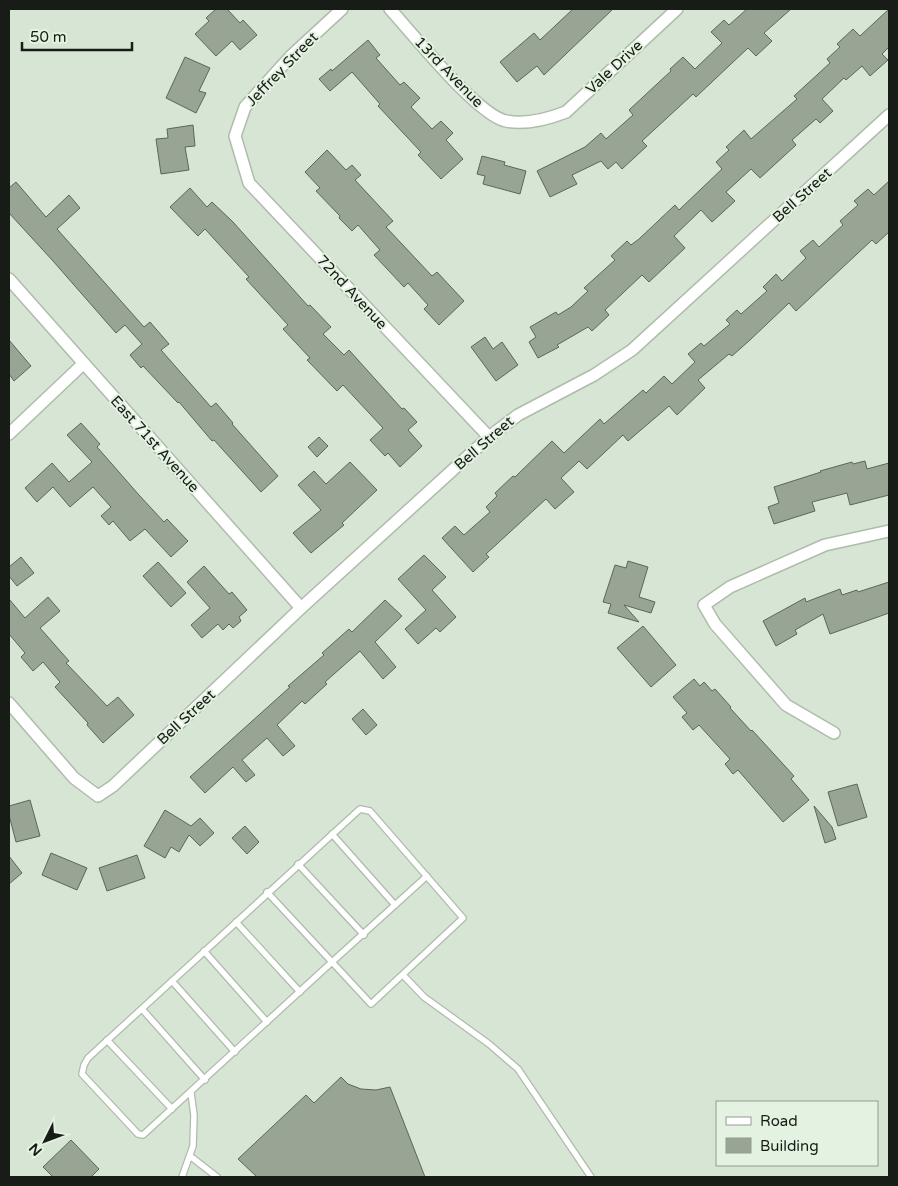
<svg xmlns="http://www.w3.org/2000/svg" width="898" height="1186" font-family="'Varela Round',sans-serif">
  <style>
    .building { fill: #98a595; stroke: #5b6759 }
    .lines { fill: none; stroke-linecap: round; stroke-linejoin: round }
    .lane-casing { stroke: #afbcac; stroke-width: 8 }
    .street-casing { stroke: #afbcac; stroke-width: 14 }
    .lane { stroke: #fff; stroke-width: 5.5 }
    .street { stroke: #fff; stroke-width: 11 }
    .labels { text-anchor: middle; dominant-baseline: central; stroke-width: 4; stroke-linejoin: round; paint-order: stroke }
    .street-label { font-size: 15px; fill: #171c16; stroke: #e4f2e1 }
  </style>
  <rect width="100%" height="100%" fill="#d7e5d4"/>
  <!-- building -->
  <g class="building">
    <polygon points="216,9 227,9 240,23 243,20 257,35 240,50 232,41 216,56 195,34 209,21 206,18"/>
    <polygon points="573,9 613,9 544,75 537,66 517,82 500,62 534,33 540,40"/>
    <polygon points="747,9 791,9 764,33 772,41 756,56 748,48 696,97 693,94 642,141 647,146 622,169 616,162 608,169 601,161 572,175 577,184 550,197 537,171 585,147 601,133 606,139 633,115 629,110 671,71 670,69 683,57 695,69 722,43 711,32 724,20 729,25"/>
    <polygon points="889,9 889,47 882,54 888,60 870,76 862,66 846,80 844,78 822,99 833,111 820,123 816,119 792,140 796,145 760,178 751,169 726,192 735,201 712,222 701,210 674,236 685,248 649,282 642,275 605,310 609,315 592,331 588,327 557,345 559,347 538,358 529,342 536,337 530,327 556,312 558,315 571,307 588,291 584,288 615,260 611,256 627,241 631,245 639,239 675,205 679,210 722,169 716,162 729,150 726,147 744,130 751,139 797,99 794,96 830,63 827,59 840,47 837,44 853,29 860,36"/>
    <polygon points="368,40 380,55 376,58 400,85 404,82 420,98 411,107 432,129 441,121 453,133 446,140 463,159 441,179 418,155 421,152 378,106 380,104 352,72 330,91 319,79 331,69 332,71"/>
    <polygon points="185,57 210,68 199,91 206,93 196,113 166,98"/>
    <polygon points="193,125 195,146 185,147 189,170 161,174 156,139 168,138 167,129"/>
    <polygon points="327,150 346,170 352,165 361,175 355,180 393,221 386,227 432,276 437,272 464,301 439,325 424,309 428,305 408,283 404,287 374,255 380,250 358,225 352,231 339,218 340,216 316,191 320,188 305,172"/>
    <polygon points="482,156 505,162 504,165 526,171 520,194 483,184 485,176 477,174"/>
    <polygon points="889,181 889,232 876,244 872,240 796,311 789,303 750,340 732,356 729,354 698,380 705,388 677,415 669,406 628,441 623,435 587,469 579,461 561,478 574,492 555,509 546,499 486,554 489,557 473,572 442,538 455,526 464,535 490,512 486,507 497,496 495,493 513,476 515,477 552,441 564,453 600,419 604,424 643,390 646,393 664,376 672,384 695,362 688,354 701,343 704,346 730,324 726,320 737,310 741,314 767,291 763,287 776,274 782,281 806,258 800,251 813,240 819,247 843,225 840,221 858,205 854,201 868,189 874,195"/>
    <polygon points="16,182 46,217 69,195 80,208 57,229 144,327 150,322 169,344 161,350 211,407 216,403 233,423 232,424 278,476 261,492 214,440 212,441 179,402 178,403 143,366 141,368 130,355 142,344 125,325 116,333 53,261 9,213 9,188"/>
    <polygon points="190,188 207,207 212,202 233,222 308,306 310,305 331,327 323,334 344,355 349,350 402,409 404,408 417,422 408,430 422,446 400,467 388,453 385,456 370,440 383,428 343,385 337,391 307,360 310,358 283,329 288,325 246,279 249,277 205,229 198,236 170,207"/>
    <polygon points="485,337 493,349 502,342 518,365 496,381 471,347"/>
    <polygon points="9,340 31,366 14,381 9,374"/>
    <polygon points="81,423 100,444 97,447 139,495 164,522 167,519 188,541 171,557 145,529 130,541 113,521 109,525 101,516 111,507 93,487 70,507 53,487 37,502 25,488 52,463 69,482 92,462 67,435"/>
    <polygon points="319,437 328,446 317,457 308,447"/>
    <polygon points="865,461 867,469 889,463 889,495 850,505 847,493 812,502 815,511 774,524 768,507 779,503 774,487 821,472 820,471 852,462 853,464"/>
    <polygon points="350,462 377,490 342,523 344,525 311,553 293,533 321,510 298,485 314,471 326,484"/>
    <polygon points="424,555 446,577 432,590 456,617 440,632 436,628 418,644 405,629 426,610 398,579"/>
    <polygon points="21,557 34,573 17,586 9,576 9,567"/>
    <polygon points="628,561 648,567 639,597 655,602 651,613 624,605 639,622 608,613 611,604 603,602 615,565 626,568"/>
    <polygon points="158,562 186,593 171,607 143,576"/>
    <polygon points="204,566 229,594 232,592 247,610 239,617 241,621 233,628 229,624 223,630 218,624 202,638 191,625 210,608 187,582"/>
    <polygon points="889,582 889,613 830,634 823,614 795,630 797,634 776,646 763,621 805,598 806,602 840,589 842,595 857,590 858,592"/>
    <polygon points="48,597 60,611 40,628 69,661 66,663 107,706 118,697 134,715 103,743 87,725 88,723 55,687 60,682 43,662 33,671 21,657 25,653 9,634 9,599 25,618"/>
    <polygon points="385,600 402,616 375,642 396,667 383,679 360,651 325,682 327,684 305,704 302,701 277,725 295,746 283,756 267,738 242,760 255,775 246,782 233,767 205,793 190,777 290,687 288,686 324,655 322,653 349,629 352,632"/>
    <polygon points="643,626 676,665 651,687 617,648"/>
    <polygon points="694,679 700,686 704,682 712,691 715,689 731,707 730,708 751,731 752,730 794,776 791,779 809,800 783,822 738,770 733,774 725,764 730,759 699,725 693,730 682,717 687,713 673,697"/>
    <polygon points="363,709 377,725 366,735 352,719"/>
    <polygon points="857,784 867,817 838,826 828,792"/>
    <polygon points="30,800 40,836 16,842 9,815 9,806"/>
    <polygon points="814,806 832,827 836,839 825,843"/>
    <polygon points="165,810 191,826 200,818 214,833 200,846 189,835 179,852 171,847 165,858 144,846"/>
    <polygon points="245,826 259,842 247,854 232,838"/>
    <polygon points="51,853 87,868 77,890 42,875"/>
    <polygon points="137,855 145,878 107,891 99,868"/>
    <polygon points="9,856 22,873 9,884"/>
    <polygon points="341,1077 348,1084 361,1089 376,1090 390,1087 425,1177 257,1177 238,1159 306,1095 314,1103"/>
    <polygon points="71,1140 99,1169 91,1177 53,1177 43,1167"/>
  </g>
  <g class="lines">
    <defs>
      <g id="lane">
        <polygon points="360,809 370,811 463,918 371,1004 332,962 143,1135 138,1134 82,1074 84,1065 88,1058"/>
        <polyline points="332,834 395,905"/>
        <polyline points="298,864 364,935"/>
        <polyline points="267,892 332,962 427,876"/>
        <polyline points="236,922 300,992"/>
        <polyline points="204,951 267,1022"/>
        <polyline points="403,975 424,997 489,1044 518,1069 591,1177"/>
        <polyline points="172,981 235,1052"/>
        <polyline points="142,1009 205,1080"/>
        <polyline points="107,1040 172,1109"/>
        <polyline points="190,1156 217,1177"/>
        <polyline points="182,1177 193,1146 194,1115 191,1093"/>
      </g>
      <g id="street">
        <polyline points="342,9 291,56 245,107 235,136 249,183 489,437"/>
        <path d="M390,9C412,33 477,115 506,121C526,125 548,119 566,112L677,9"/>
        <polyline points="9,279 301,608"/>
        <polyline points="9,434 83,364"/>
        <polyline points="9,703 74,778 98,796 113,786 301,608 489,437 518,415 594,375 632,350 889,115"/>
        <polyline points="834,733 786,705 715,624 704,605 730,587 825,545 889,531"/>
      </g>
    </defs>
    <!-- lane casing -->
    <use href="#lane" class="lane-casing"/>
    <!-- street casing -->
    <use href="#street" class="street-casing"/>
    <!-- lane -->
    <use href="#lane" class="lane"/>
    <!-- street -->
    <use href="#street" class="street"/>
  </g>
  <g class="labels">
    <!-- street labels -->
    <g class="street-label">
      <text transform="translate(614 67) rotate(-43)">Vale Drive</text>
      <text transform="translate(282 69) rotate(-46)">Jeffrey Street</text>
      <text transform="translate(449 72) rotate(46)">13rd Avenue</text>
      <text transform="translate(802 195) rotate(-42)">Bell Street</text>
      <text transform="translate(352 292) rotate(47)">72nd Avenue</text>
      <text transform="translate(484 443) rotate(-41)">Bell Street</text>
      <text transform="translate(155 444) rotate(48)">East 71st Avenue</text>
      <text transform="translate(186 717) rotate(-43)">Bell Street</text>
    </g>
  </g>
  <!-- border -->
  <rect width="898" height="1186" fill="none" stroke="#171c16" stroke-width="20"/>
  <!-- legend -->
  <rect x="716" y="1101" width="162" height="65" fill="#e4f2e1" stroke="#929c90"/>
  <rect x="726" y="1117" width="25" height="8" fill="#ffffff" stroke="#929c90"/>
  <text x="760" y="1126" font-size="15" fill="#171c16">Road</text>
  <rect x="726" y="1138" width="25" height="15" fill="#98a595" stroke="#929c90"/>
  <text x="760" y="1151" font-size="15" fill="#171c16">Building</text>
  <!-- north arrow -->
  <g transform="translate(45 1141) rotate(228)" stroke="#e4f2e1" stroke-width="4" paint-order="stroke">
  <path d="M0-4L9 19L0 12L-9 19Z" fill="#171c16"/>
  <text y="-8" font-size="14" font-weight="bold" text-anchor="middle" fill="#171c16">N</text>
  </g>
  <!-- scale -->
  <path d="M22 42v8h110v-8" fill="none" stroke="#171c16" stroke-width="2.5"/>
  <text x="30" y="42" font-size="15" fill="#171c16" stroke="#e4f2e1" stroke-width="4" paint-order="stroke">50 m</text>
</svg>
